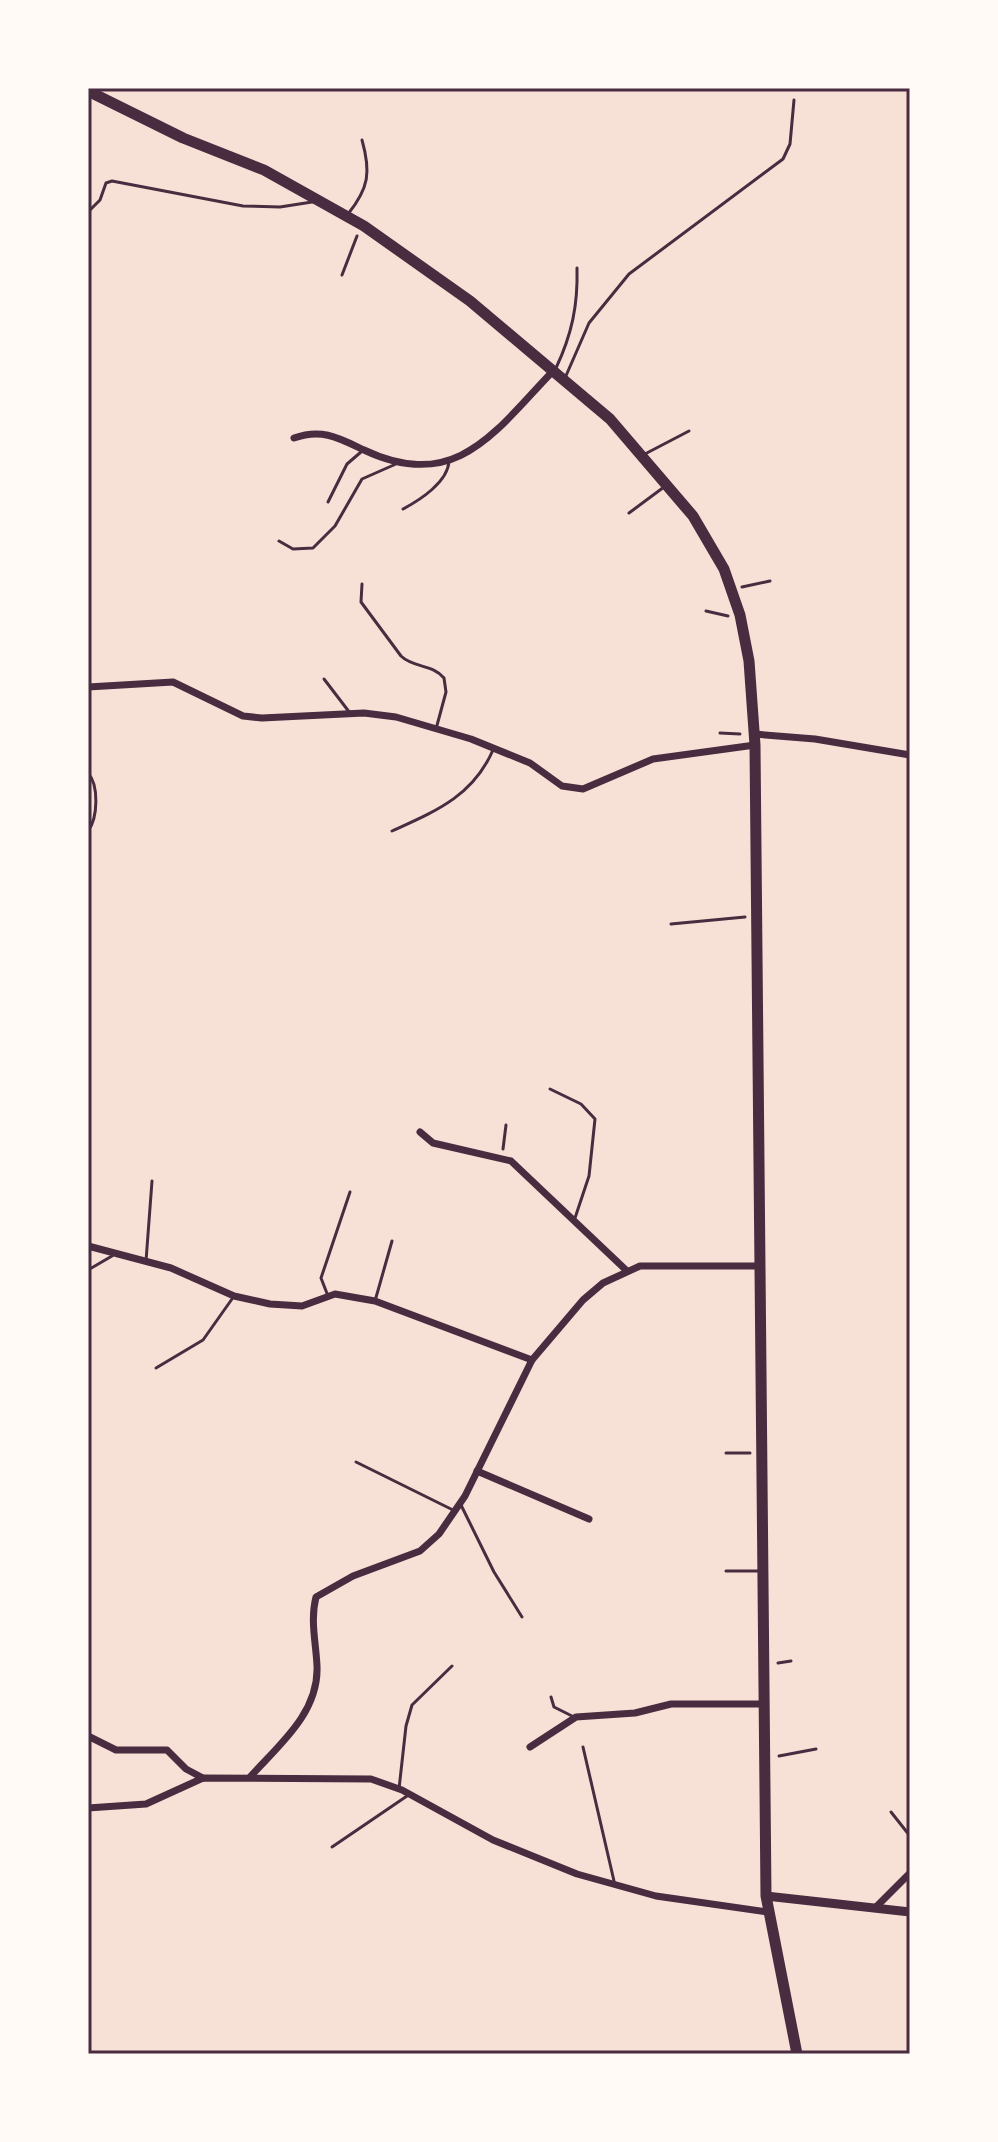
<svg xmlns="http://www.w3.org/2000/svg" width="998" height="2142" font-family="'DejaVu Sans',sans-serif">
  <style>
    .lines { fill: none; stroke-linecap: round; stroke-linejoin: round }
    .path { stroke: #4a2c40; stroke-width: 3 }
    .service { stroke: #4a2c40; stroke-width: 3 }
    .minor { stroke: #4a2c40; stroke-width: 7 }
    .tertiary { stroke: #4a2c40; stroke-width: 9 }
    .trunk { stroke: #4a2c40; stroke-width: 11 }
    .neatline { fill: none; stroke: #4a2c40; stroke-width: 3 }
  </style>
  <rect width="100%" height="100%" fill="#f7e1d7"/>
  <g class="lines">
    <!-- path -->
    <g class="path">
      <polyline points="342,275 357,236"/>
      <polyline points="742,587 770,581"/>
      <polyline points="706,611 728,616"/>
      <polyline points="720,733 740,734"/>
      <polyline points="671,924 745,917"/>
      <polyline points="503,1149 506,1125"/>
      <polyline points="726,1453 750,1453"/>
      <polyline points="778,1663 791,1661"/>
      <polyline points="779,1756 816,1749"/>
    </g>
    <!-- service -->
    <g class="service">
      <polyline points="88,212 100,200 106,183 112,181 243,206 280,207 312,202"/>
      <path d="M348,214C369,188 371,172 362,140"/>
      <path d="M556,368C572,334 578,305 577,268"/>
      <polyline points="565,378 589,323 629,274 783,159 790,144 794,100"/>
      <polyline points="643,455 689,431"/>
      <polyline points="328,502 347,464 361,452"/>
      <path d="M403,509C420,500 448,482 449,461"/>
      <polyline points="629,513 664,487"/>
      <polyline points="279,541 293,549 313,548 335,526 362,479 396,464"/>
      <path d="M362,584L361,602L401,656C413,668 433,664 444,678L446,692L436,729"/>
      <polyline points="324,679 350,713"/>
      <path d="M88,773C99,785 98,818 88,831"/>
      <path d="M392,831C436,811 473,796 493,750"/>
      <polyline points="550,1089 581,1104 595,1119 589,1176 575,1218"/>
      <polyline points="146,1261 152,1181"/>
      <polyline points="88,1270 112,1256"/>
      <polyline points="328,1296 321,1278 350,1192"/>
      <polyline points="375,1301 392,1241"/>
      <polyline points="156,1368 203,1340 232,1299"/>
      <polyline points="356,1462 455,1511"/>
      <polyline points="460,1503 494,1572 522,1617"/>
      <polyline points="726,1571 759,1571"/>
      <polyline points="551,1697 554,1707 572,1716"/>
      <polyline points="583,1747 614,1881"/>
      <polyline points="399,1789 406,1726 412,1705 452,1666"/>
      <polyline points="891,1812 910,1836"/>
      <polyline points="332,1847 407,1796"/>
    </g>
    <!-- minor -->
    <g class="minor">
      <path d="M294,438C322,428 339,438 364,450C457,494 496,430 554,370"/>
      <polyline points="88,687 173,682 243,716 262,718 364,713 396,717 471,739 530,763 562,786 583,789 653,759 755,745"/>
      <polyline points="754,734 815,739 910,755"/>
      <polyline points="420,1132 433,1143 511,1161 626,1270"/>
      <polyline points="88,1246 171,1268 234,1296 270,1304 302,1306 335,1294 375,1301 532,1360"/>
      <polyline points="477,1471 589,1519"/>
      <polyline points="88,1736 116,1750 167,1750 186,1769 203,1778"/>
      <polyline points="530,1747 576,1717 635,1713 671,1704 763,1704"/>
      <path d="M250,1777C279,1745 319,1713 317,1666C316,1643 310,1620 316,1597L353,1576L420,1551L439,1534L465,1496L532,1360L583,1300L603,1283L640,1266H760"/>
      <polyline points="88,1808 146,1804 203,1778 371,1779 402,1790 493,1840 577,1874 656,1896 767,1912"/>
      <polyline points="877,1906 910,1873"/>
    </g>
    <!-- tertiary -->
    <polyline class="tertiary" points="766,1896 910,1912"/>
    <!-- trunk -->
    <polyline class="trunk" points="88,91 183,138 264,170 364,226 470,301 610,419 693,516 724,569 740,615 749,661 755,745 766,1896 797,2054"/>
  </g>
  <!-- border -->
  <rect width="998" height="2142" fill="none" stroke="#fffaf5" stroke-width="180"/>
  <rect x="90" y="90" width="818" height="1962" class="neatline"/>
</svg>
